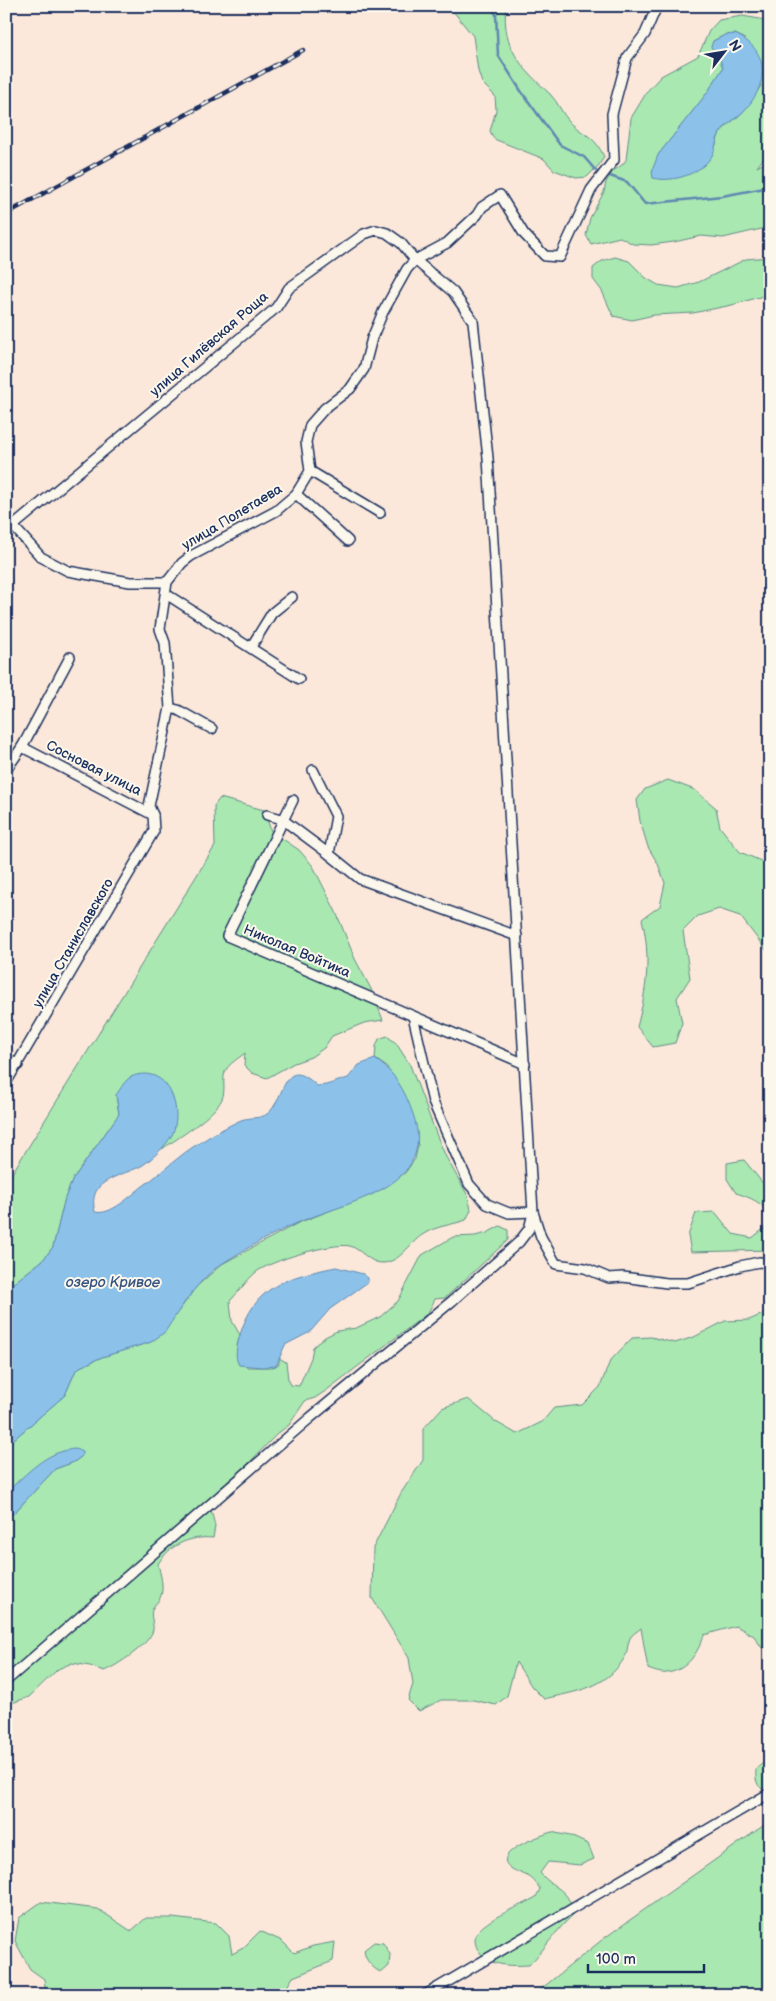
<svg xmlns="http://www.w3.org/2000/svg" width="776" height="2001" font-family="'Balsamiq Sans',sans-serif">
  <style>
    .green { fill: #a9e8b0; stroke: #628c87; fill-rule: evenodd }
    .water { fill: #8cc2ea; stroke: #5f87b2 }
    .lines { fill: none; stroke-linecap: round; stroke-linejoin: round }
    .stream { stroke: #5f87b2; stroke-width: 2.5 }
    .minor-casing { stroke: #1b2f5e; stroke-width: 12 }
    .minor { stroke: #fbf7ec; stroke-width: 9 }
    .rail-casing { stroke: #1b2f5e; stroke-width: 4.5 }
    .rail { stroke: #fbf7ec; stroke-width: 2.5; stroke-dasharray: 8; stroke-linecap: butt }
    .labels { text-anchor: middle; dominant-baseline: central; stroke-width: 4; stroke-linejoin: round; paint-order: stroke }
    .street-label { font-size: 14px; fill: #1b2f5e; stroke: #fbf7ec }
    .water-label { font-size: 15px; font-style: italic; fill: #375481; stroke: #fbf7ec }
  </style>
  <rect width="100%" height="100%" fill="#fbe8da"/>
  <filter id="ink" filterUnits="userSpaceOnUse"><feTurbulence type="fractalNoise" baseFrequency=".02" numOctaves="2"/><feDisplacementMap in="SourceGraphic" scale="10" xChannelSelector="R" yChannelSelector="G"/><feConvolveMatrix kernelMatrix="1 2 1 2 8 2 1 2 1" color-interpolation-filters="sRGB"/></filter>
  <g filter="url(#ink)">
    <!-- green -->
    <g class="green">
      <path d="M449,6H506C501,47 522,68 550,94C558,102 562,114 570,122C585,137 594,134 604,157L599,165L587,177L576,178L554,170L544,159L494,139L490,131L496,110L495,96L482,83L478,71L473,36Z"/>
      <path d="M742,16L760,19L770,23V150L757,167L770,160V227L723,238L701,236L674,242L651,245L633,244L620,237L591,244L586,235L590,218L604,192L606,182L613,171L622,165L626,160L631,118L648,90L661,76L698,56L709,31L719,20ZM735,34L744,38L761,86L743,112L720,132L713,153L658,155L707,93L723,68L719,57L712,47L713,41L725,35Z"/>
      <polygon points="615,257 629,261 646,278 658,285 678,288 699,282 746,259 770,257 770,294 732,305 693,313 654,315 632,320 613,316 602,291 593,279 593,268 602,261"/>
      <path d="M668,780L695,790L716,808L720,827L740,852L768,864L770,869V955L740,916L719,909L698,916L683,931L690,978L677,998L682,1023L675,1043L653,1047L637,1027C647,989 651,957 642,919L660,906L665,883L658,864L648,847L640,821L637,800L645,789Z"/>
      <path d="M220,798L264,810L271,831L299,850L313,866L336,912L355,959L371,989L383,1020L364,1023L332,1036L324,1048L311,1057L294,1063L267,1078L252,1073L244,1065L245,1053C239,1058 228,1064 225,1072C222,1080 226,1090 222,1099C214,1116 178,1138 162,1149L172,1134L116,1095L119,1114L73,1179L65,1198L53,1247L43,1260L6,1289V1221L8,1217L6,1214V1183L215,846L214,806Z"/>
      <path d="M387,1036L396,1043L410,1065L437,1136L446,1157L468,1196L471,1210L466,1220C452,1225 435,1226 422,1235C409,1244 400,1262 383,1263C370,1264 361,1249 350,1246C332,1242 269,1261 255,1273C246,1281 238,1293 230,1301L232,1321L240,1335L237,1346L246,1367H273L279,1364V1358L286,1362L288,1379L291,1385L299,1386L311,1358L313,1347L325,1337L337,1331L356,1328L380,1317L398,1301L422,1255L453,1237L475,1236L487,1233L500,1226L508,1230V1240L445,1298L435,1299L428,1313L327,1390L315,1398L305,1401L289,1425L277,1434L246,1466L220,1488L211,1510L215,1526L213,1538C190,1536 170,1544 158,1564C160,1573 165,1588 160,1598C158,1602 153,1606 152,1610C150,1616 154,1624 153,1630C150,1644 117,1666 104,1671L90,1666L72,1663L58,1669L29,1697L6,1705V1515L13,1514L55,1469L74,1462L82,1456L23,1477L6,1493V1446L65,1395L75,1372L80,1367L102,1357L151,1342L181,1308L196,1287L222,1264L298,1223L373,1194L405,1173L415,1159L418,1145L387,1067L375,1059L376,1046L379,1039Z"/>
      <path d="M744,1160L770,1192V1218C767,1204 749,1197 736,1193L727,1179V1163Z"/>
      <polygon points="715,1212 733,1234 752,1238 770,1224 770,1250 691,1252 688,1236 696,1213"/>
      <path d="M770,1311V1646L762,1648L754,1636L736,1626L704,1635C698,1652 688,1670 667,1673C662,1674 653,1671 648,1669L641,1628C638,1631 632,1634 630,1638C627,1644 628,1652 625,1657C606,1689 577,1691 544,1699L532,1687L516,1662L507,1696L496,1705L473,1700H441L419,1711L408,1700L413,1684L409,1658L372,1598L373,1548L401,1493L423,1460V1429L442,1408L468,1399L496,1422L517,1434L542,1422L554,1408L582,1405L600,1387L610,1361L632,1338L651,1337L675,1343L694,1337L725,1321L749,1320Z"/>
      <path d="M770,1757V1793C757,1788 755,1782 756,1769Z"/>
      <polygon points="770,1821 770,1995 537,1995 541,1989 603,1939"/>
      <path d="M551,1832L570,1836L588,1844L594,1859L580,1865L548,1862L540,1873C557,1892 569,1887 573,1915C556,1930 545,1949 529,1965C510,1966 487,1967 477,1948C475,1944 474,1938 477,1933C485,1919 521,1906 536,1897L540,1889C530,1873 526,1877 512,1869C487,1853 541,1836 551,1832Z"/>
      <polygon points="41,1902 98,1909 131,1931 146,1918 172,1918 216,1923 229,1936 232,1954 243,1948 260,1931 282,1941 294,1953 313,1946 335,1942 333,1961 293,1977 282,1995 46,1995 44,1979 30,1969 15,1941 19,1918"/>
      <path d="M374,1942L383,1943L390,1954L389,1966L381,1973C372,1967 365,1961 364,1950Z"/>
    </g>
    <!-- water -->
    <g class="water">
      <path d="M735,34C772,51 768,86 743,112C736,119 726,124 720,133C716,139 716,147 713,154C702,174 673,183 653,178L652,171L658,155L707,93L723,68L719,57L711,47L713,41L725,35Z"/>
      <path d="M375,1059C395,1072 405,1091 413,1114C439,1189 347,1201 297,1223C272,1234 247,1248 223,1263C198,1279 181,1307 165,1332L151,1342L102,1357L80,1367L75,1372L65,1395L6,1446V1289L43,1260L53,1247L65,1198L73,1179L119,1114L116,1095C120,1090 123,1083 128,1079C133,1075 140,1074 146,1074C173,1076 182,1114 172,1135C165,1147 154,1157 143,1165C122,1177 86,1178 95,1212C111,1216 131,1195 143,1186C163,1172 180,1154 201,1142C213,1134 228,1126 241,1120C249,1117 261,1119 267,1114C286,1100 282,1052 317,1086L326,1085L348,1078L359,1065Z"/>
      <path d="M336,1267L363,1274L368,1278V1282L330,1309L310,1332L285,1345L276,1366L262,1367L239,1365C234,1357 237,1346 239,1338C254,1285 287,1277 336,1267Z"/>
      <path d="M76,1449L82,1452V1456L74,1462L55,1469L13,1514L6,1515V1493C26,1474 47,1450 76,1449Z"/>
    </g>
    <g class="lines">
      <!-- stream -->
      <g class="stream">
        <polyline points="489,6 496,14 498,55 521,91 560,145 584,157 597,172"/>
        <polyline points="610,176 627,182 645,204 722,196 770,187"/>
      </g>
      <defs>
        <g id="minor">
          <polyline points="310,471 380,513"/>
          <polyline points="296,494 348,541"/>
          <polyline points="13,526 41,557 68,571 130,582 167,582"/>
          <polyline points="6,532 252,328 276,308 289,288 364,234 376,230 387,233 401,243 415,260 453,292 473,321 488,458 533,1212 541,1237 556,1264 585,1268 609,1278 623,1277 667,1283 688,1283 740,1266 759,1262 770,1263"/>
          <polyline points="166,594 299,679"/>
          <polyline points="251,647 272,613 292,597"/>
          <polyline points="170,708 178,710 212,729"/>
          <polyline points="22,747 153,815"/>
          <polyline points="6,770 22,747 70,657"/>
          <polyline points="313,770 336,816 329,854 360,879 517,936"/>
          <polyline points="293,800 227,936 525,1064"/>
          <polyline points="267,815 282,819 329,854"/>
          <polyline points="413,1016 433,1102 469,1184 487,1204 509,1213 533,1212"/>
          <polyline points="6,1058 18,1065"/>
          <polyline points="6,1083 154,831 153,815 149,806 170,708 165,643 160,629 167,582 182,563 191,556 276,511 296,494 310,471 306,442 310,425 325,408 350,389 364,369 372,338 383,312 407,269 415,260 447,243 477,215 482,207 500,195 524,234 545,256 560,257 591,190 614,160 612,114 627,58 645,34 657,6"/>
          <polyline points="6,1681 310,1418 452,1301 519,1242 529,1229 533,1213"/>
          <polyline points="425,1995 770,1793"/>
        </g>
      </defs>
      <!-- minor casing -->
      <use href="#minor" class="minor-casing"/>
      <!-- minor -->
      <use href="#minor" class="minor"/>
      <defs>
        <polyline id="rail" points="6,214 303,50"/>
      </defs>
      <!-- rail casing -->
      <use href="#rail" class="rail-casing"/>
      <!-- rail -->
      <use href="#rail" class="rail"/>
    </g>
  </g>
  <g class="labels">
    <!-- street labels -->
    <g class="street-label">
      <text transform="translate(209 344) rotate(-41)">улица Гилёвская Роща</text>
      <text transform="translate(232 517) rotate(-31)">улица Полетаева</text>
      <text transform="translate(94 768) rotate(27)">Сосновая улица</text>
      <text transform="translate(73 943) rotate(-60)">улица Станиславского</text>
      <text transform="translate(297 951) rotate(23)">Николая Войтика</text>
    </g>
    <!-- water labels -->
    <g class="water-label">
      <text x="113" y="1282">озеро Кривое</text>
    </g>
  </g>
  <!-- margin -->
  <rect width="776" height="2001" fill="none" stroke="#fbf7ec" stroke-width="25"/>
  <rect x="12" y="12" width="751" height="1976" fill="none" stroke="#1b2f5e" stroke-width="2" filter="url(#ink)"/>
  <!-- north arrow -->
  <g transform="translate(724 52) rotate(59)" stroke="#fbf7ec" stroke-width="4" paint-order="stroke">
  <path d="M0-4L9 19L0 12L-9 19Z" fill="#1b2f5e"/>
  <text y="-8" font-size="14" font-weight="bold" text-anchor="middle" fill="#1b2f5e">N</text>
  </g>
  <!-- scale -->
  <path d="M588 1964v8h116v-8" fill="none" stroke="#1b2f5e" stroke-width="2.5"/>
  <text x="596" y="1964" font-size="15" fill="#1b2f5e" stroke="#fbf7ec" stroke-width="4" paint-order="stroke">100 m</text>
</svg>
